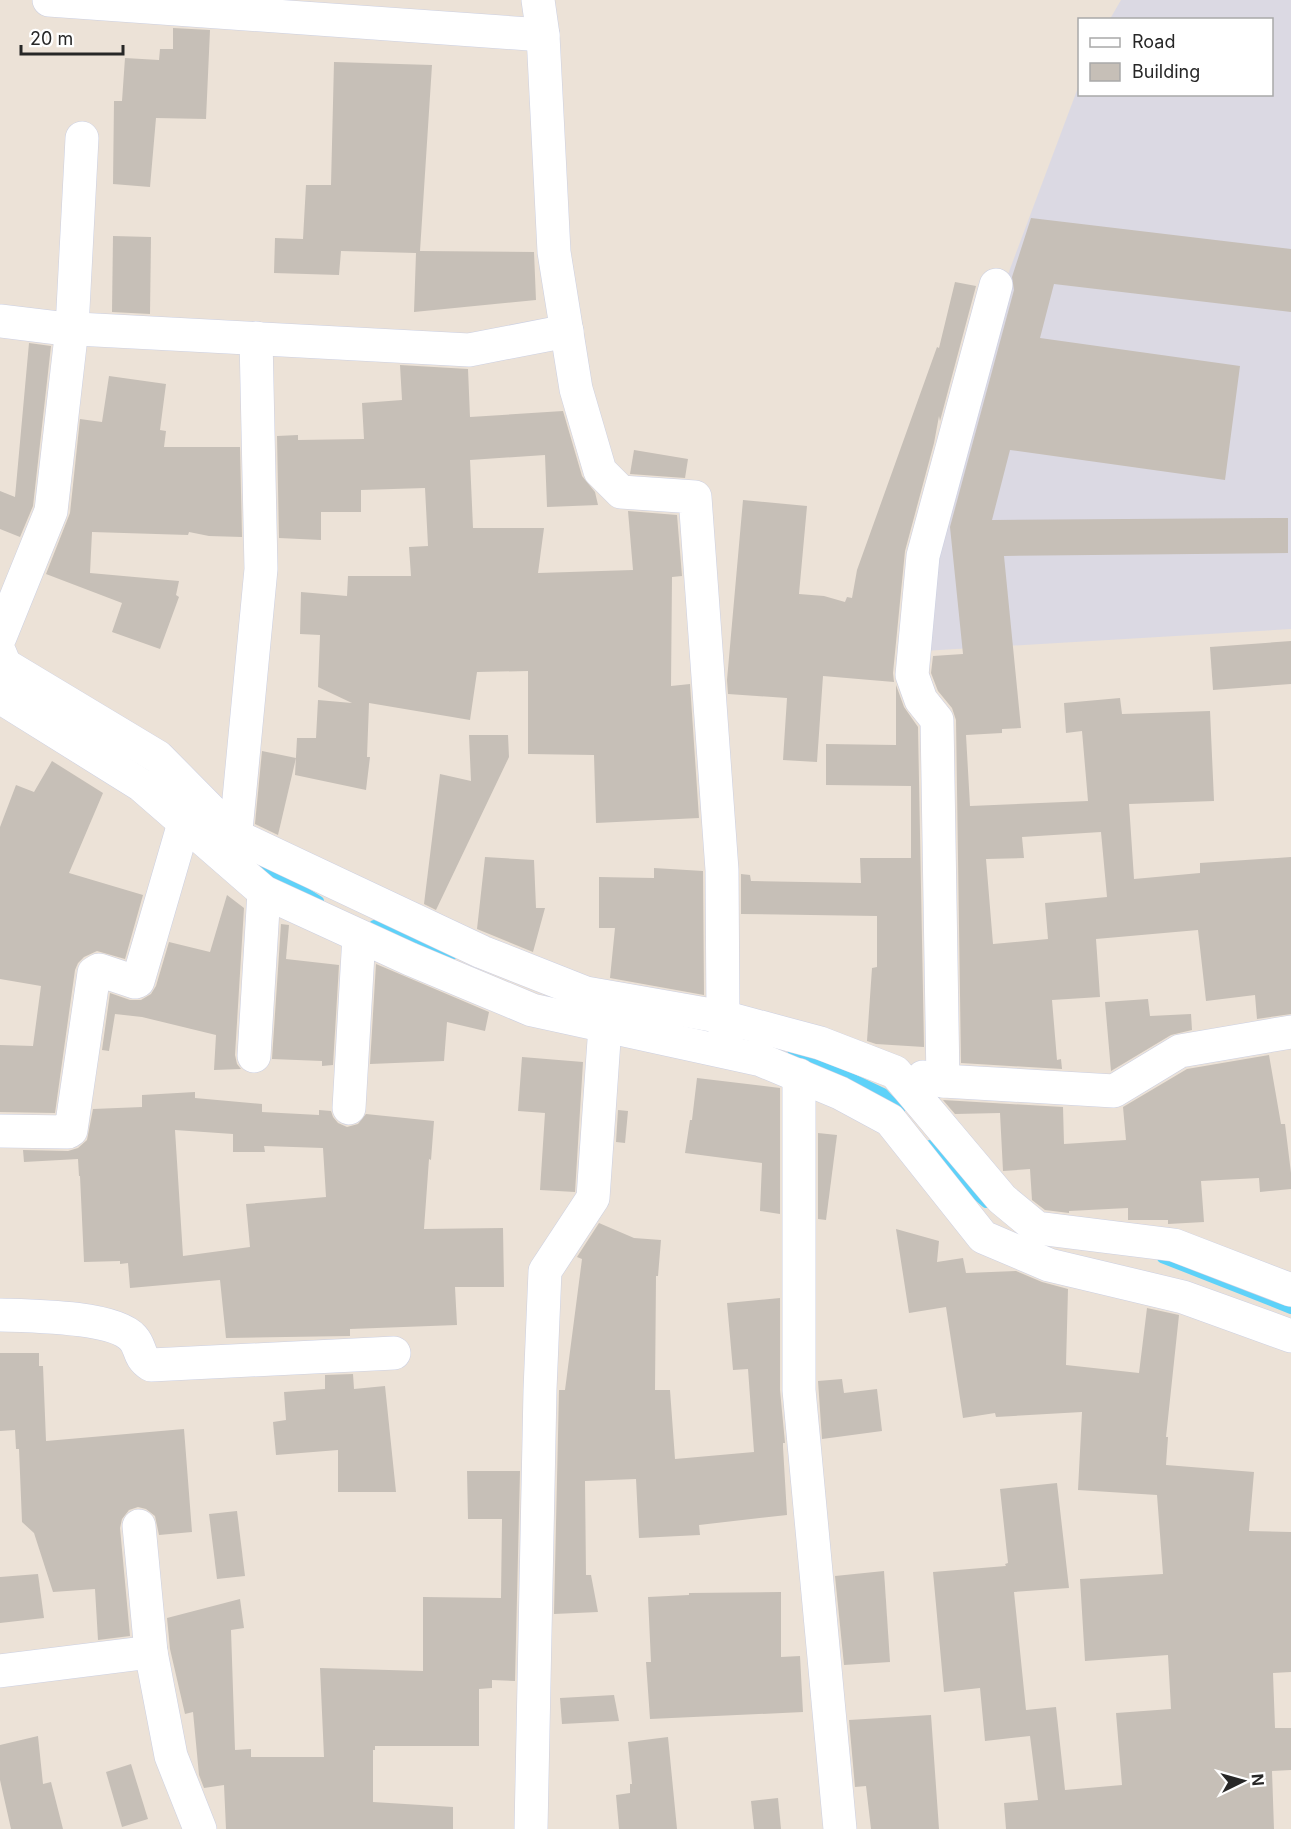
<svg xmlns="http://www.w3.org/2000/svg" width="1291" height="1829" font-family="Inter,sans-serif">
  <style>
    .industrial { fill: #dbd9e3 }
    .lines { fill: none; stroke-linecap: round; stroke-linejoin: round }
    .stream { stroke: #5ed2f9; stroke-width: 10 }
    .building { fill: #c6bfb7; fill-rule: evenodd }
    .minor-casing { stroke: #ccd0e2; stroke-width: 34 }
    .minor { stroke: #fff; stroke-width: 33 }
  </style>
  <rect width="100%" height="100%" fill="#ece2d7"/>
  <!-- industrial -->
  <polygon class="industrial" points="1121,0 1291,0 1291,629 923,651 940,517 1007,277 1079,85 1080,94 1272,94 1272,20 1110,19"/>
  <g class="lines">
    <!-- stream -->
    <g class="stream">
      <polyline points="258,863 319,901"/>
      <polyline points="374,925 452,955"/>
      <polyline points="792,1050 883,1093 900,1111"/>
      <polyline points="930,1145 964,1184 986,1203"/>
      <polyline points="1162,1258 1291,1309"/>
    </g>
  </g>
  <!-- building -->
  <g class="building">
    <polygon points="173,28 210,30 206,119 156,118 150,187 113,184 114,101 122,101 125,58 159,60 160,49 173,49"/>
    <polygon points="334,62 432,65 420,251 534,252 536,300 414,312 416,253 341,251 339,275 274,273 275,238 303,239 306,185 331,185"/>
    <path d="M1031,218L1291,249V312L1054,284L1040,338L1240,366L1225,480L1010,450L992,520L1288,518V553L1004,556L1021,728L1002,729V733L966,735L970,806L1088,801L1082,731L1066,733L1064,703L1120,698L1122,714L1210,711L1214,801L1129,804L1134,879L1200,873V863L1291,857V1014L1257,1019L1255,995L1206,1001L1198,930L1096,939L1100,997L1052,1000L1057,1060L1061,1059L1062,1069L961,1063L956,720L952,708L938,691L931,673L933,656L963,654L950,527L1014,290L1012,277ZM1101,832L1107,897L1045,903L1048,939L993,944L986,859L1024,858L1022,837Z"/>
    <polygon points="113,236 151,237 150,314 112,312"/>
    <polygon points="955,282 976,286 940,421 939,416 934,443 905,551 893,673 894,682 823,676 817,762 783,760 787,698 728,694 727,680 743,500 807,506 799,594 824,596 845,602 847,597 852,598 857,570 937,347 939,348"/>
    <polygon points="29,343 51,346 33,506 20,537 0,529 0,491 15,497"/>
    <polygon points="400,365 468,369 470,417 563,411 582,476 595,492 598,505 547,507 545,455 470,460 473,528 544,528 538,573 633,570 628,511 677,515 682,576 672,577 671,686 690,684 699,818 596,823 594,755 528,754 528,671 477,672 470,720 369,703 367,757 370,757 366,790 295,775 297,738 316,738 318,700 352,703 318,687 320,635 300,634 301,592 347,596 348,576 411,576 409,547 428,546 425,488 361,490 361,512 321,512 321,540 279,538 277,436 298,435 298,440 364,439 362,403 402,400"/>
    <polygon points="109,376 166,384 160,430 166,431 164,447 240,447 242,537 209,536 189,532 188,535 92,532 90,573 179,581 176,595 179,597 160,649 112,632 122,603 46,574 70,513 80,419 102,422"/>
    <polygon points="634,450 688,459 685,478 630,474"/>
    <polygon points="1291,641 1291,684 1213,690 1210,647"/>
    <polygon points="896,685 904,707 918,727 924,1047 876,1044 867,1041 872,968 877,967 877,916 741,914 741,874 750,875 751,881 861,883 860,858 911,858 911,786 826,785 826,744 896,745"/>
    <polygon points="469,735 508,735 509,757 436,910 424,904 440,774 471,781"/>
    <polygon points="262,751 296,758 278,835 255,824"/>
    <polygon points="52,761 103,793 69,873 143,895 125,959 97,951 84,957 78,963 75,970 55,1113 0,1112 0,1045 33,1046 41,986 0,979 0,827 16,785 34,792"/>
    <polygon points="485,857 534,860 536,908 545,908 533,952 477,929"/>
    <polygon points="654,868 703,871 704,995 610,978 615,928 599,928 599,877 654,878"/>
    <polygon points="227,895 244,908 235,1055 237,1064 241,1069 214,1070 216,1035 142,1017 115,1014 109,1051 102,1050 110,993 130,1000 141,1000 151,994 156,986 169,942 210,952"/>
    <polygon points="281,924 289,925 286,959 339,965 333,1065 322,1066 322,1061 272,1059"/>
    <polygon points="376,964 489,1012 485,1031 447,1022 444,1061 370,1064"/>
    <polygon points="1148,999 1150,1016 1191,1014 1192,1030 1171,1035 1111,1071 1105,1002"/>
    <polygon points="1269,1055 1281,1124 1285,1124 1291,1173 1291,1189 1260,1192 1259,1178 1201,1181 1204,1222 1168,1224 1168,1220 1128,1220 1128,1208 1069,1211 1069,1213 1045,1210 1032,1200 1030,1169 1003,1171 1000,1113 955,1114 943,1100 1063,1107 1064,1144 1126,1140 1123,1107 1187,1069"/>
    <polygon points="522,1057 583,1062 575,1192 540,1190 545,1113 518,1111"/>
    <polygon points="697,1078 780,1088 780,1214 760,1211 762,1163 685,1153 690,1120 692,1120"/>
    <path d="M195,1092V1098L262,1104V1112L319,1115V1110L331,1111L333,1117L338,1123L347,1127L358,1124L366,1114L434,1121L431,1160L429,1159L424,1229L503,1228L504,1287H455L457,1325L350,1329V1336L226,1338L220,1280L130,1288L128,1263L120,1264V1261L84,1262L80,1176H79L78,1159L24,1162L23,1150L68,1151L78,1148L87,1140L93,1109L142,1107V1095ZM175,1130L233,1134V1152H265L264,1146L323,1148L326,1197L246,1204L250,1247L183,1256Z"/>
    <polygon points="618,1110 628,1111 625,1143 616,1142"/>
    <polygon points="818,1133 837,1135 826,1220 818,1219"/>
    <polygon points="599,1223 634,1238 661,1240 658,1276 656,1276 655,1390 670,1390 675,1459 754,1452 748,1369 733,1370 727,1303 780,1298 780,1390 785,1443 783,1443 783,1447 787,1515 699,1525 700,1535 639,1538 636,1479 585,1481 586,1575 591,1575 598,1612 554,1614 559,1390 565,1390 582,1259 577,1257"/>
    <polygon points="896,1229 939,1241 937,1262 963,1258 966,1273 1016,1271 1042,1282 1068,1289 1066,1365 1139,1373 1147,1308 1179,1315 1166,1437 1168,1437 1166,1465 1254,1472 1249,1531 1291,1532 1291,1672 1273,1673 1275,1728 1291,1728 1291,1770 1272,1771 1274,1829 1006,1829 1004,1803 1038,1800 1030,1736 985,1741 980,1688 944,1692 933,1572 1006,1566 1005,1564 1008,1563 1000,1489 1057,1483 1069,1588 1014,1592 1026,1710 1056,1707 1065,1790 1122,1785 1116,1713 1171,1709 1168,1655 1085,1661 1080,1579 1163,1574 1157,1495 1078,1490 1082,1412 996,1417 995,1413 963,1418 946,1307 909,1313"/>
    <polygon points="0,1353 39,1353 39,1366 43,1366 46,1441 184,1429 192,1532 159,1535 155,1516 146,1509 138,1507 129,1510 122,1519 120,1528 130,1636 98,1640 95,1589 53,1592 34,1533 22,1522 19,1449 16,1449 15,1430 0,1431"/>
    <polygon points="353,1374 354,1389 385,1386 396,1492 338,1492 338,1450 276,1455 273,1422 286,1420 284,1392 325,1389 325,1375"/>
    <polygon points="842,1379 844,1393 877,1389 882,1431 822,1439 818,1381"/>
    <polygon points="467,1471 520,1471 515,1681 492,1680 492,1688 479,1689 479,1746 375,1746 375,1750 373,1750 373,1802 453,1807 453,1829 226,1829 224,1785 204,1788 199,1775 193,1712 185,1714 170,1649 167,1618 240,1599 244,1628 231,1630 235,1750 251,1749 251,1757 324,1757 320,1668 423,1671 423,1597 501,1598 502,1519 468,1519"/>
    <polygon points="237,1511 245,1576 217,1579 209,1514"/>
    <polygon points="884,1571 890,1662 844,1665 835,1576"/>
    <polygon points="38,1574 44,1618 0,1623 0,1577"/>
    <polygon points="781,1592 781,1657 800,1656 803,1712 650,1719 646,1662 651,1662 648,1597 689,1595 689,1593"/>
    <polygon points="614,1695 619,1721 562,1724 560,1698"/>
    <polygon points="931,1715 939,1829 871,1829 866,1786 855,1787 849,1720"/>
    <polygon points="38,1736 43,1784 51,1782 63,1829 11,1829 0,1780 0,1745"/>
    <polygon points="668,1737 677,1829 619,1829 616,1795 630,1793 630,1784 632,1784 628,1742"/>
    <polygon points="131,1764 148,1819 122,1827 106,1772"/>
    <polygon points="778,1798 781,1829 754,1829 751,1801"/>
  </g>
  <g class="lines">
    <defs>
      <g id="minor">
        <polyline points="49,0 543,35"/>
        <polyline points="538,0 543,35 554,252 576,389 600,471 621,492 695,497 722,870 723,1017 726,1038"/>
        <polyline points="0,321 58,328 469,350 567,331"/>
        <polyline points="0,637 51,511 72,328 82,138"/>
        <polyline points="0,653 5,665 158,757 236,836 482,952 586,993 723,1017 820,1043 895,1072 1002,1199 1037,1228 1174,1245 1291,1290"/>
        <polyline points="0,697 141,785 264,892 410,959 532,1010 761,1060 840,1093 890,1120 983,1237 1049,1265 1183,1297 1291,1336"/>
        <polyline points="234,851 261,569 256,338"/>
        <polyline points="254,1056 264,892"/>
        <polyline points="799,1075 799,1390 840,1829"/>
        <polyline points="923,1077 943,1081 1114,1091 1180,1051 1291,1032"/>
        <polyline points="943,1081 937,720 921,700 912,675 923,556 996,285"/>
        <polyline points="349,1108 359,936"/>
        <polyline points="0,1131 68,1132 71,1130 94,973 99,970 135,982 138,981 184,823"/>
        <path d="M0,1315C30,1316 113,1316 133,1338C142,1348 137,1356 151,1365L394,1353"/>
        <polyline points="139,1526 151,1652 171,1756 200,1829"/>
        <polyline points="0,1671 151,1652"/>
        <polyline points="531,1829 540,1390 545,1271 593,1198 605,1026"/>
      </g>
    </defs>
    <!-- minor casing -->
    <use href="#minor" class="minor-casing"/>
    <!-- minor -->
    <use href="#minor" class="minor"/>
  </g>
  <!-- legend -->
  <rect x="1078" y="18" width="195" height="78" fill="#ffffff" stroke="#a9a9a9" stroke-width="1.5"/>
  <rect x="1090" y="38" width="30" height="9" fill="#ffffff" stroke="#a9a9a9" stroke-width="1.5"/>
  <text x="1132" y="48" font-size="18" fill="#272727">Road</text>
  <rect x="1090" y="63" width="30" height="18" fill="#c6bfb7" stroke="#a9a9a9" stroke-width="1.5"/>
  <text x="1132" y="78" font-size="18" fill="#272727">Building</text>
  <!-- north arrow -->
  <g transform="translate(1243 1781) rotate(85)" stroke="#ffffff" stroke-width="4.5" paint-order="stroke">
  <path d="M0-4.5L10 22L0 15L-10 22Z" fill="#272727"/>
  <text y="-9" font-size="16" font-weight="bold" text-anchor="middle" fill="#272727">N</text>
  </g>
  <!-- scale -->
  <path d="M21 45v9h102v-9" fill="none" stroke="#272727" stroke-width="3"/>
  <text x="30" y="45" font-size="18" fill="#272727" stroke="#ffffff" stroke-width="4.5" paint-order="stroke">20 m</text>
</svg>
